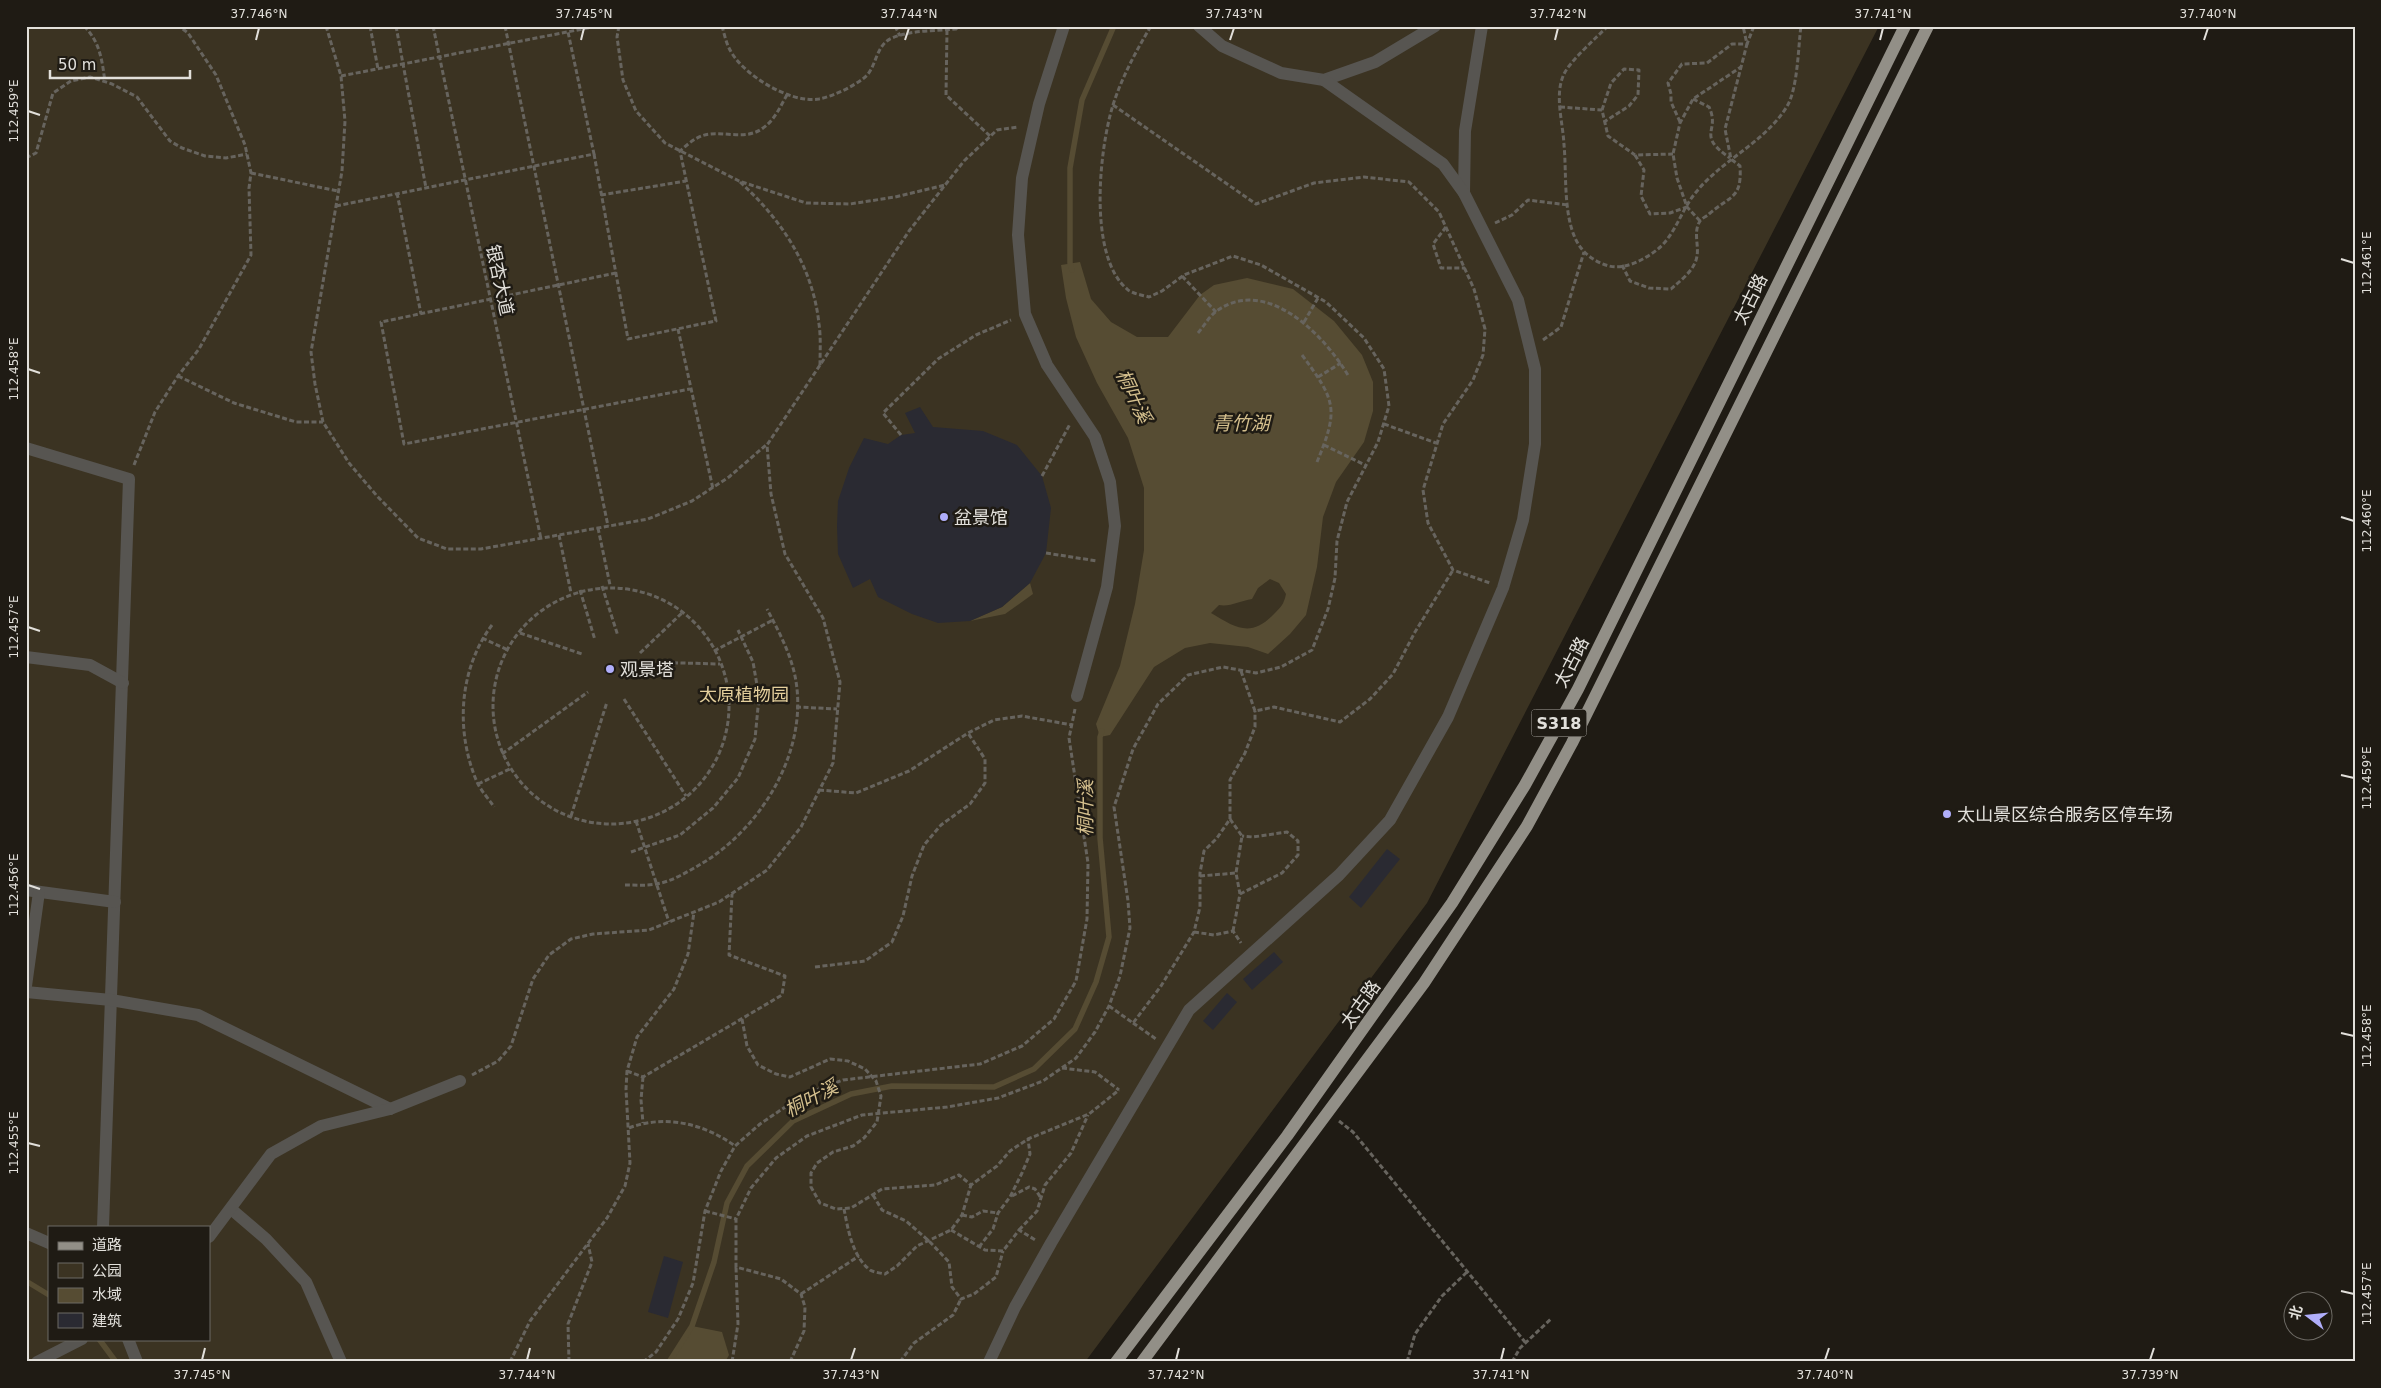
<svg xmlns="http://www.w3.org/2000/svg" width="2381" height="1388" font-family="'DejaVu Sans','Noto Sans SC',sans-serif">
  <style>
    .green { fill: #3b3322; fill-rule: evenodd }
    .water { fill: #564c33; fill-rule: evenodd }
    .lines { fill: none; stroke-linecap: round; stroke-linejoin: round }
    .stream { stroke: #564c33; stroke-width: 5.5 }
    .building { fill: #2a2a32 }
    .path { stroke: #67645e; stroke-width: 3; stroke-dasharray: 5 2.5; stroke-linecap: butt }
    .minor { stroke: #575551; stroke-width: 12 }
    .major { stroke: #928f87; stroke-width: 12 }
    .ticks { fill: none; stroke: #e2e0db; stroke-width: 2 }
    .poi-dot { fill: #b0aefa; stroke: #1f1b14; stroke-width: 2 }
    .labels { text-anchor: middle; dominant-baseline: central; stroke-width: 5; stroke-linejoin: round; paint-order: stroke }
    .shield { fill: #1f1b14; stroke: #a8a59f; stroke-width: 1 }
    .shield-label { font-size: 16px; font-weight: bold; fill: #e2e0db }
    .street-label { font-size: 18px; fill: #e2e0db; stroke: #1f1b14 }
    .poi-label { font-size: 18px; fill: #e2e0db; stroke: #1f1b14; text-anchor: start }
    .park-label { font-size: 18px; fill: #e5d09d; stroke: #1f1b14 }
    .water-label { font-size: 19px; font-style: italic; fill: #d4bf8d; stroke: #1f1b14 }
    .neatline { fill: none; stroke: #e2e0db; stroke-width: 2 }
    .ticks-label { font-size: 12px; text-anchor: middle; fill: #e2e0db }
  </style>
  <rect width="100%" height="100%" fill="#1f1b14"/>
  <!-- green -->
  <path class="green" d="M26,26H1879L1427,903L1085,1362H26ZM49,1227H209V1339H49Z"/>
  <!-- water -->
  <g class="water">
    <path d="M1080,262L1091,299L1111,322L1137,337H1168L1200,295L1214,285L1247,278L1293,289L1334,321L1362,355L1373,382V411L1364,442L1336,482L1323,517L1317,567L1306,615L1290,634L1268,654L1248,647L1210,643L1185,648L1154,667L1110,735L1100,737L1096,724L1120,666L1135,604L1144,550V488L1128,438L1097,383L1076,337L1066,298L1061,265ZM1270,579L1279,583L1286,594C1284,604 1281,607 1274,614C1251,638 1236,628 1211,613L1219,605C1230,607 1240,601 1252,599L1258,588Z"/>
    <polygon points="1030,583 1033,594 1005,614 970,621 1002,607"/>
    <polygon points="692,1326 722,1332 729,1355 725,1362 669,1362"/>
  </g>
  <g class="lines">
    <!-- stream -->
    <g class="stream">
      <polyline points="1072,270 1070,263 1070,168 1082,100 1114,26"/>
      <polyline points="26,1281 49,1295"/>
      <polyline points="99,1339 116,1362"/>
      <polyline points="669,1362 692,1326 714,1262 727,1203 747,1166 793,1121 851,1094 892,1086 994,1087 1034,1069 1075,1029 1096,982 1109,937 1100,838 1100,737 1102,731"/>
    </g>
  </g>
  <!-- building -->
  <g class="building">
    <polygon points="920,407 933,427 983,431 1017,445 1042,476 1051,508 1046,553 1030,583 1002,607 970,621 938,623 912,614 878,597 870,579 853,588 838,554 837,526 838,501 849,468 864,438 888,444 901,435 915,433 905,413"/>
    <polygon points="1387,849 1400,859 1361,908 1349,897"/>
    <polygon points="1274,952 1283,962 1252,990 1243,979"/>
    <polygon points="1227,993 1237,1002 1213,1030 1203,1021"/>
    <polygon points="664,1256 683,1262 668,1318 648,1312"/>
  </g>
  <g class="lines">
    <!-- path -->
    <g class="path">
      <path d="M84,26C100,42 102,60 105,82"/>
      <polyline points="326,26 341,76 345,121 342,171 311,352 315,384 323,422 349,463 377,496 418,538 447,549 481,549 648,519 692,501 729,477 766,445"/>
      <polyline points="370,26 378,69"/>
      <polyline points="396,26 426,188"/>
      <polyline points="433,26 541,539"/>
      <polyline points="505,26 608,526"/>
      <polyline points="619,26 617,37 623,80 636,111 665,143 739,181 806,203 850,204 895,197 945,185"/>
      <path d="M722,26C724,33 726,42 729,48C741,74 790,104 819,99C834,96 852,87 864,78C877,68 875,45 892,38C911,30 935,31 956,29L960,26"/>
      <polyline points="895,26 900,36"/>
      <path d="M1608,26C1597,37 1570,61 1564,74C1554,95 1563,122 1564,145C1567,175 1562,223 1581,248C1588,257 1598,263 1609,266C1626,270 1645,259 1658,249C1674,236 1681,212 1693,196C1719,161 1762,145 1786,108C1798,90 1798,48 1801,26"/>
      <polyline points="947,30 946,95 990,136"/>
      <polyline points="341,76 598,26"/>
      <path d="M1693,99L1709,107C1721,132 1695,134 1730,158"/>
      <polyline points="1113,105 1256,204 1314,183 1364,177 1409,182 1439,212 1474,289 1485,329 1483,355 1473,380 1443,424 1423,490 1428,523 1453,570 1490,583"/>
      <polyline points="1560,107 1602,110 1608,136 1635,155 1673,154"/>
      <polyline points="1602,110 1611,83 1624,69 1639,70 1638,95 1629,106 1604,122"/>
      <polyline points="1680,122 1671,102 1671,94 1668,83 1682,64 1707,63 1732,44 1747,44 1754,26"/>
      <path d="M594,154L628,339L716,321L680,151C689,143 698,135 710,134C728,132 747,140 763,128C775,120 781,105 788,93"/>
      <polyline points="1635,155 1644,170 1641,196 1650,214 1670,213 1687,207"/>
      <polyline points="26,158 36,153 53,93 71,81 90,77 112,84 137,97 170,141 182,148 205,156 226,158 247,154"/>
      <polyline points="251,173 338,191"/>
      <path d="M740,182C782,220 813,267 819,324C821,338 820,352 820,366"/>
      <polyline points="397,193 421,314"/>
      <polyline points="601,195 686,181"/>
      <polyline points="336,206 594,154 568,32"/>
      <polyline points="1700,221 1687,207 1677,178 1673,154 1680,123 1693,99 1741,67"/>
      <polyline points="1495,223 1512,215 1528,200 1568,205"/>
      <polyline points="1446,227 1433,244 1441,268 1465,268"/>
      <path d="M1622,265L1630,281L1649,288L1671,289C1681,280 1695,270 1697,256C1699,245 1693,232 1700,221C1702,218 1707,216 1709,214C1731,195 1742,199 1740,166L1731,159L1725,129L1747,44L1743,26"/>
      <polyline points="616,273 381,322 404,444 690,389"/>
      <polyline points="1182,276 1216,312"/>
      <polyline points="1304,322 1318,298"/>
      <polyline points="678,329 713,489"/>
      <path d="M1198,333C1204,326 1210,315 1218,310C1268,276 1326,337 1349,377"/>
      <polyline points="1543,340 1561,327 1584,252"/>
      <path d="M1302,355C1336,401 1339,409 1317,462"/>
      <polyline points="178,376 234,403 296,422 323,422"/>
      <polyline points="1318,377 1341,363"/>
      <polyline points="1384,424 1436,443"/>
      <polyline points="901,435 883,413 938,359 976,335 1011,320"/>
      <polyline points="1324,445 1365,465"/>
      <polyline points="134,465 155,412 178,376 199,349 251,255 249,188 251,173 245,145 216,75 188,33 179,26"/>
      <polyline points="1042,476 1070,424"/>
      <polyline points="598,528 610,585"/>
      <polyline points="559,535 571,593"/>
      <polyline points="1046,553 1097,561"/>
      <polyline points="602,586 618,636"/>
      <circle cx="611" cy="706" r="118"/>
      <polyline points="580,590 595,640"/>
      <path d="M492,625C459,669 455,731 477,782C481,791 489,799 494,807"/>
      <polyline points="520,633 582,654"/>
      <polyline points="482,638 508,650"/>
      <polyline points="714,651 773,620"/>
      <polyline points="640,653 683,612"/>
      <polyline points="643,662 720,664"/>
      <polyline points="1241,671 1255,711 1274,707 1340,722 1370,699 1393,674 1415,632 1453,570"/>
      <polyline points="624,699 686,796"/>
      <polyline points="796,707 837,709"/>
      <polyline points="502,754 588,692"/>
      <polyline points="478,784 512,768"/>
      <polyline points="819,790 856,793 909,771 968,733 994,720 1022,716 1072,725"/>
      <polyline points="571,816 607,702"/>
      <polyline points="1230,819 1242,836 1236,873 1240,894 1233,931"/>
      <polyline points="636,821 669,922"/>
      <polyline points="631,852 680,835 713,808 738,778 755,739 759,697 753,662 738,630"/>
      <polyline points="1200,876 1236,873"/>
      <path d="M625,885C635,885 646,886 656,884C671,882 687,872 701,864C762,828 810,749 795,676C790,652 778,630 767,609"/>
      <polyline points="1240,894 1282,873 1298,855 1298,841 1287,832 1253,837 1242,836"/>
      <polyline points="1194,932 1214,935 1233,931 1241,943"/>
      <polyline points="815,967 865,961 892,942 903,916 912,876 924,845 941,825 970,804 985,783 985,759 968,733"/>
      <polyline points="1109,1006 1133,1023 1161,986 1194,932 1200,907 1200,873 1204,851 1217,838 1230,819 1230,780 1245,753 1255,727 1255,711"/>
      <polyline points="742,1019 747,1046 758,1065 776,1074 790,1077 830,1059 848,1061 865,1069 876,1081 881,1096 877,1122 864,1138 853,1146 833,1152 817,1163 811,1173 811,1187 820,1203 836,1209 851,1208 882,1189 935,1185 959,1175 971,1185 997,1166 1010,1151 1028,1139 1089,1114 1119,1090"/>
      <polyline points="1133,1023 1156,1039"/>
      <polyline points="1062,1068 1095,1072 1119,1090"/>
      <polyline points="627,1071 643,1077 782,995 785,976 729,955 732,894"/>
      <polyline points="472,1075 498,1061 511,1046 533,979 549,955 571,939 593,934 649,930 719,902 767,870 801,827 833,763 840,682 823,618 785,554 771,494 767,445 909,231 964,161 997,130 1018,127"/>
      <polyline points="643,1077 641,1100 643,1123"/>
      <polyline points="1339,1121 1353,1132 1525,1342"/>
      <path d="M629,1128C665,1114 705,1124 735,1146"/>
      <polyline points="873,1195 882,1210 906,1221 929,1241 949,1262 952,1287 961,1299 974,1294 996,1277 1003,1251"/>
      <polyline points="1012,1196 1029,1187 1035,1189 1041,1198"/>
      <path d="M844,1209C848,1229 852,1256 870,1270C873,1272 880,1273 885,1274L897,1266L917,1246L951,1230L962,1215L971,1185"/>
      <polyline points="705,1211 736,1219"/>
      <polyline points="962,1215 972,1217 983,1211 998,1213"/>
      <polyline points="951,1230 985,1250 1003,1251 1019,1230 1037,1241"/>
      <polyline points="1019,1230 1037,1211 1045,1185 1071,1153 1088,1115"/>
      <polyline points="979,1247 993,1229 998,1213 1010,1197 1022,1173 1030,1154 1028,1139"/>
      <polyline points="801,1294 859,1256"/>
      <polyline points="510,1362 530,1321 607,1218 625,1186 630,1163 626,1089 627,1071 637,1037 674,989 688,954 694,912"/>
      <polyline points="569,1362 568,1324 592,1262 588,1244"/>
      <polyline points="643,1362 656,1352 678,1319 693,1283 705,1211 721,1171 735,1146 760,1124 803,1095 843,1080 980,1064 1022,1046 1054,1019 1076,981 1087,919 1088,863 1069,738 1075,709"/>
      <polyline points="732,1362 738,1324 736,1267"/>
      <path d="M790,1362L804,1331L805,1307L801,1294L781,1279L736,1267V1219L751,1188L776,1158L807,1136L862,1115L947,1107L998,1098L1043,1081L1076,1058L1095,1032L1109,1006L1120,976L1130,928L1128,901L1114,807L1133,749L1158,704L1188,675L1223,667L1256,673L1281,667L1312,650L1328,609L1335,578L1337,541L1347,502L1378,442L1389,406L1384,369L1364,338L1326,302L1261,265L1233,256L1184,275L1162,291L1149,297C1143,295 1132,294 1127,289C1088,256 1099,150 1113,105C1122,77 1136,51 1151,26"/>
      <polyline points="900,1362 914,1343 953,1315 961,1299"/>
      <polyline points="1407,1362 1415,1334 1442,1296 1467,1272"/>
      <polyline points="1512,1362 1520,1348 1552,1318"/>
    </g>
    <!-- minor -->
    <g class="minor">
      <polyline points="1064,26 1039,104 1022,178 1018,235 1025,314 1047,365 1095,437 1110,482 1115,526 1107,587 1077,696"/>
      <polyline points="1199,26 1222,46 1281,73 1324,80 1375,62 1435,26"/>
      <polyline points="1464,193 1465,131 1482,26"/>
      <polyline points="26,448 129,479 103,1227"/>
      <polyline points="26,657 90,665 123,683"/>
      <polyline points="26,890 115,902"/>
      <polyline points="26,986 39,892"/>
      <polyline points="26,992 111,1000 198,1015 390,1109"/>
      <polyline points="231,1209 266,1239 306,1282 341,1362"/>
      <polyline points="26,1233 49,1243"/>
      <polyline points="209,1237 271,1154 321,1126 390,1109 460,1081"/>
      <polyline points="128,1339 137,1362"/>
      <polyline points="37,1362 82,1339"/>
      <polyline points="989,1362 1015,1307 1051,1243 1189,1010 1339,875 1390,820 1448,717 1503,588 1523,520 1535,444 1535,369 1518,300 1464,193 1443,164 1324,80"/>
    </g>
    <!-- major -->
    <g class="major">
      <polyline points="1116,1362 1287,1136 1452,903 1525,785 1578,689 1905,26"/>
      <polyline points="1142,1362 1424,983 1527,826 1572,743 1928,26"/>
    </g>
  </g>
  <!-- ticks -->
  <path class="ticks" d="M256,40L259,28M581,40L584,28M905,40L909,28M1230,40L1234,28M1555,40L1558,28M1880,40L1883,28M2204,40L2208,28M28,111L40,115M2341,259L2354,263M28,369L40,373M2341,517L2354,521M28,627L40,631M2341,775L2354,778M28,885L40,889M2341,1033L2354,1036M28,1143L40,1146M2341,1291L2354,1294M202,1360L205,1348M527,1360L530,1348M851,1360L855,1348M1176,1360L1179,1348M1501,1360L1504,1348M1825,1360L1829,1348M2150,1360L2154,1348"/>
  <!-- markers -->
  <g class="poi-dot">
    <circle cx="944" cy="517" r="5"/>
    <circle cx="610" cy="669" r="5"/>
    <circle cx="1947" cy="814" r="5"/>
  </g>
  <g class="labels">
    <!-- shield labels -->
    <rect class="shield" x="1531.5" y="709.5" width="55" height="27" rx="4"/>
    <g class="shield-label">
      <text x="1559" y="723">S318</text>
    </g>
    <!-- street labels -->
    <g class="street-label">
      <text transform="translate(500 280) rotate(78)">银杏大道</text>
      <text transform="translate(1750 299) rotate(-64)">太古路</text>
      <text transform="translate(1571 662) rotate(-63)">太古路</text>
      <text transform="translate(1360 1004) rotate(-54)">太古路</text>
    </g>
    <!-- poi labels -->
    <g class="poi-label">
      <text x="954" y="517">盆景馆</text>
      <text x="620" y="669">观景塔</text>
      <text x="1957" y="814">太山景区综合服务区停车场</text>
    </g>
    <!-- park labels -->
    <g class="park-label">
      <text x="744" y="694">太原植物园</text>
    </g>
    <!-- water labels -->
    <g class="water-label">
      <text transform="translate(1134 396) rotate(65)">桐叶溪</text>
      <text x="1241" y="423">青竹湖</text>
      <text transform="translate(1085 808) rotate(-90)">桐叶溪</text>
      <text transform="translate(811 1098) rotate(-28)">桐叶溪</text>
    </g>
  </g>
  <!-- border -->
  <rect width="2381" height="1388" fill="none" stroke="#1f1b14" stroke-width="55"/>
  <!-- legend -->
  <rect x="48" y="1226" width="162" height="115" fill="#1f1b14" stroke="#6d6a64"/>
  <rect x="58" y="1242" width="25" height="8" fill="#928f87" stroke="#6d6a64"/>
  <text x="92" y="1250" font-size="15" fill="#e2e0db">道路</text>
  <rect x="58" y="1263" width="25" height="15" fill="#3b3322" stroke="#6d6a64"/>
  <text x="92" y="1276" font-size="15" fill="#e2e0db">公园</text>
  <rect x="58" y="1288" width="25" height="15" fill="#564c33" stroke="#6d6a64"/>
  <text x="92" y="1300" font-size="15" fill="#e2e0db">水域</text>
  <rect x="58" y="1313" width="25" height="15" fill="#2a2a32" stroke="#6d6a64"/>
  <text x="92" y="1326" font-size="15" fill="#e2e0db">建筑</text>
  <!-- north arrow -->
  <g transform="translate(2308 1316) rotate(286)"><circle r="24" fill="#1f1b14" stroke="#6d6a64"/>
  <path d="M0-4L9 19L0 12L-9 19Z" fill="#b0aefa"/>
  <text y="-8" font-size="14" font-weight="bold" text-anchor="middle" fill="#e2e0db">北</text>
  </g>
  <!-- scale -->
  <path d="M50 70v8h140v-8" fill="none" stroke="#e2e0db" stroke-width="2.5"/>
  <text x="58" y="70" font-size="15" fill="#e2e0db" stroke="#1f1b14" stroke-width="4" paint-order="stroke">50 m</text>
  <rect x="28" y="28" width="2326" height="1332" class="neatline"/>
  <g class="ticks-label">
    <text x="259" y="18">37.746°N</text>
    <text x="584" y="18">37.745°N</text>
    <text x="909" y="18">37.744°N</text>
    <text x="1234" y="18">37.743°N</text>
    <text x="1558" y="18">37.742°N</text>
    <text x="1883" y="18">37.741°N</text>
    <text x="2208" y="18">37.740°N</text>
    <text transform="translate(14 111) rotate(-90)" y="4">112.459°E</text>
    <text transform="translate(2367 263) rotate(-90)" y="4">112.461°E</text>
    <text transform="translate(14 369) rotate(-90)" y="4">112.458°E</text>
    <text transform="translate(2367 521) rotate(-90)" y="4">112.460°E</text>
    <text transform="translate(14 627) rotate(-90)" y="4">112.457°E</text>
    <text transform="translate(2367 778) rotate(-90)" y="4">112.459°E</text>
    <text transform="translate(14 885) rotate(-90)" y="4">112.456°E</text>
    <text transform="translate(2367 1036) rotate(-90)" y="4">112.458°E</text>
    <text transform="translate(14 1143) rotate(-90)" y="4">112.455°E</text>
    <text transform="translate(2367 1294) rotate(-90)" y="4">112.457°E</text>
    <text x="202" y="1379">37.745°N</text>
    <text x="527" y="1379">37.744°N</text>
    <text x="851" y="1379">37.743°N</text>
    <text x="1176" y="1379">37.742°N</text>
    <text x="1501" y="1379">37.741°N</text>
    <text x="1825" y="1379">37.740°N</text>
    <text x="2150" y="1379">37.739°N</text>
  </g>
</svg>
